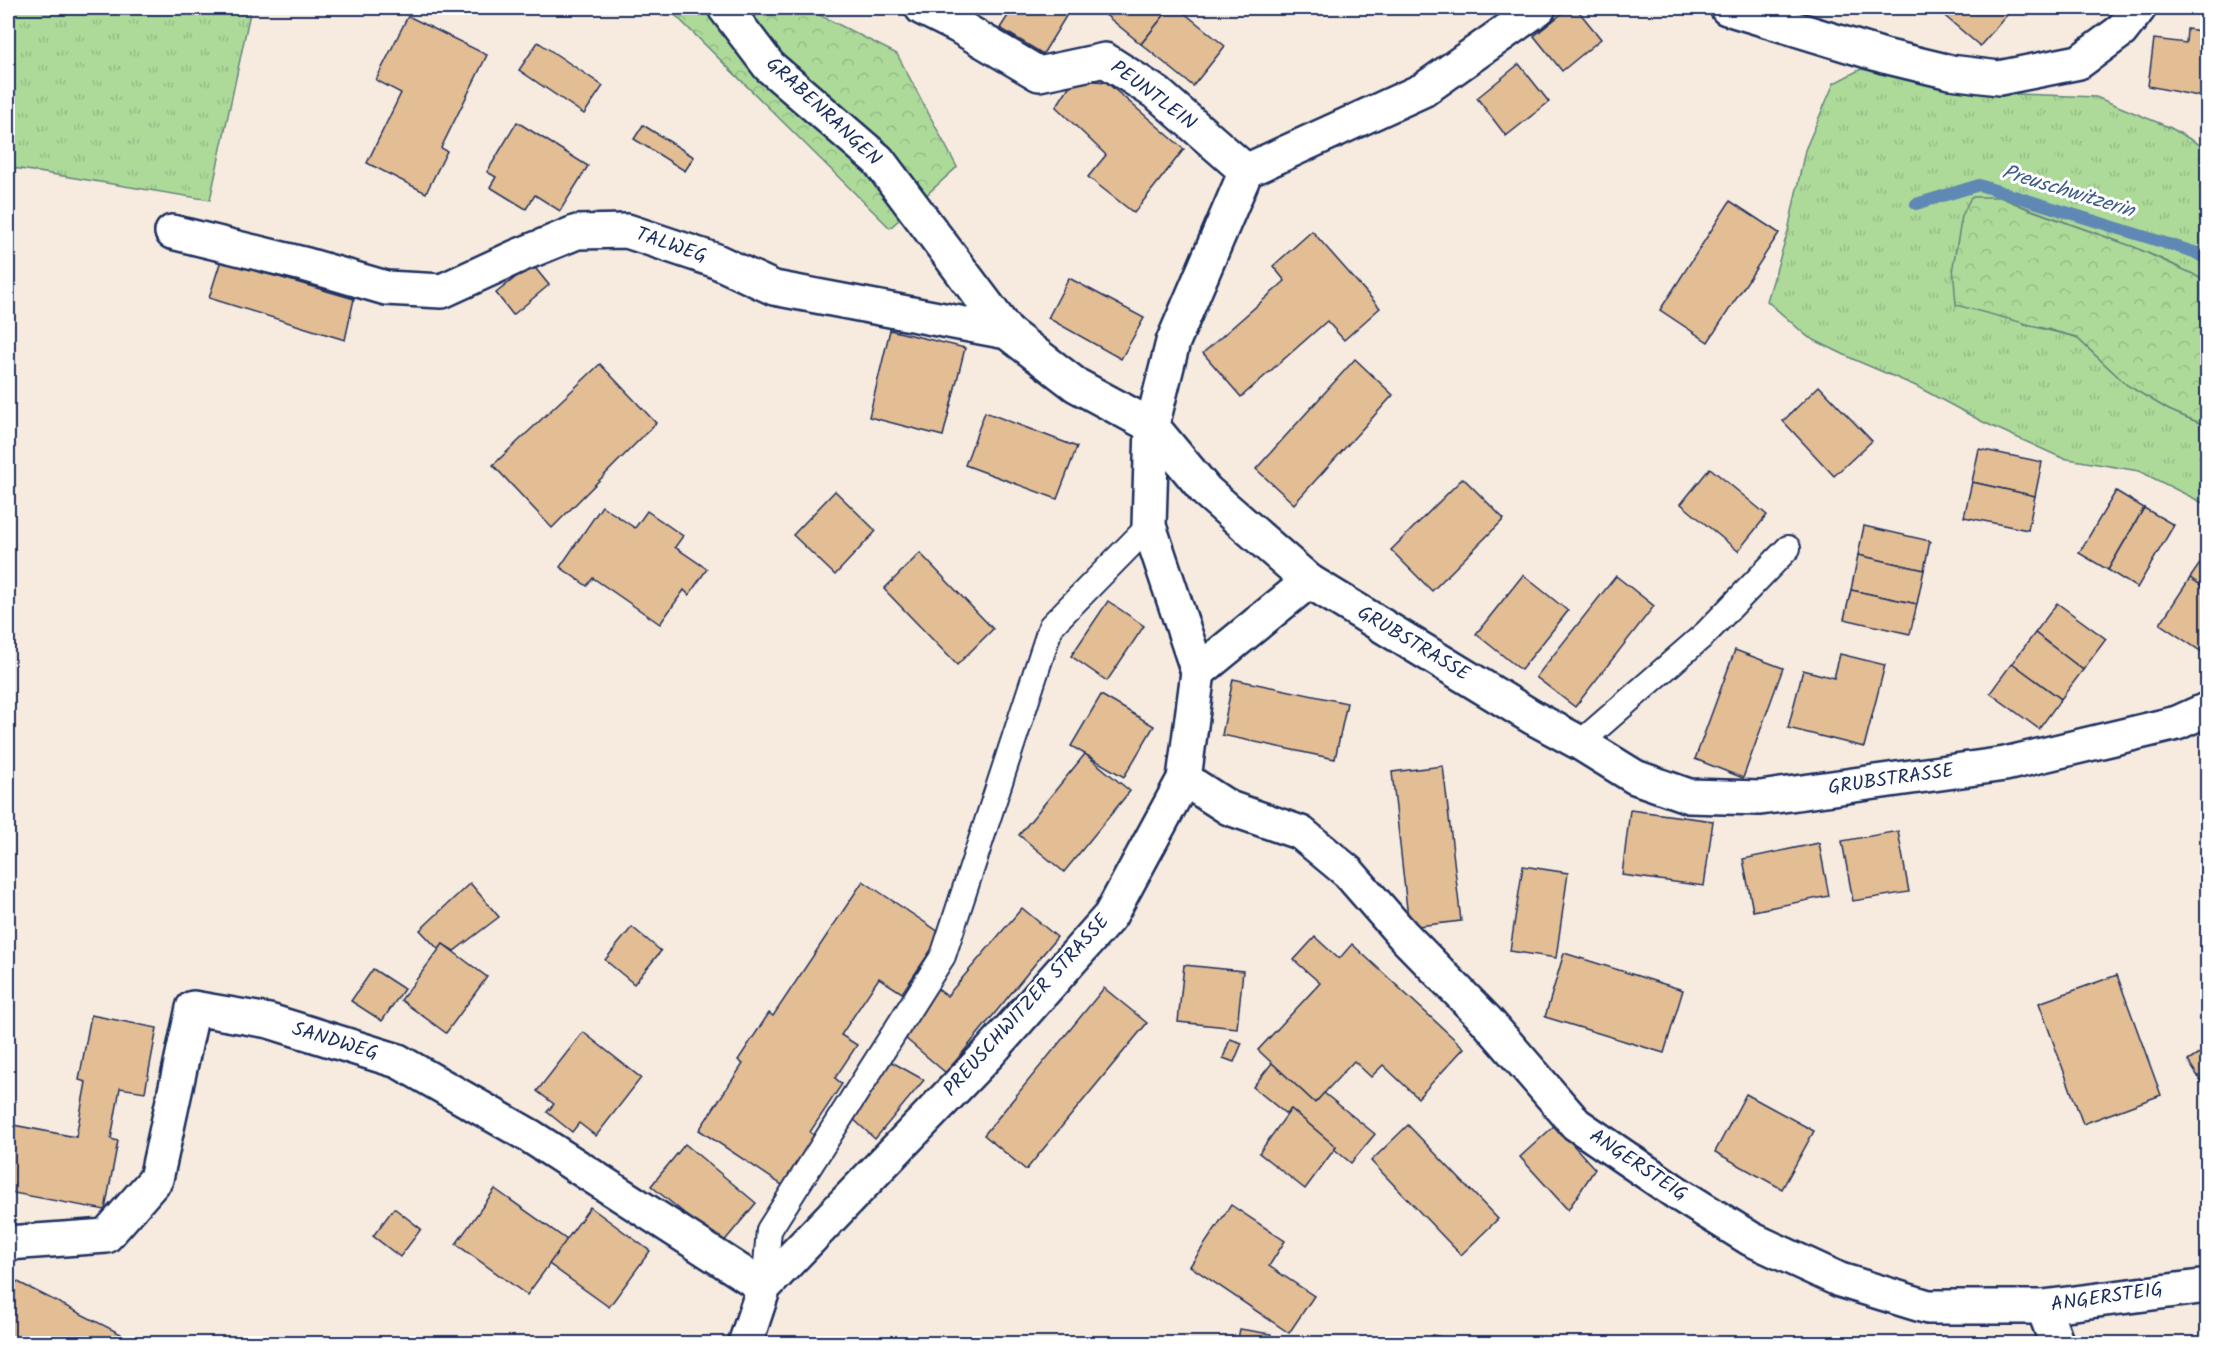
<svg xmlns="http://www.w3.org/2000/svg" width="2215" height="1351" font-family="Kalam,sans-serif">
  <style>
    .grass { fill: url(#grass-tufts); stroke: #64847c; stroke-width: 1.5 }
    .forest { fill: url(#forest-crowns); stroke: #64847c; stroke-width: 1.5 }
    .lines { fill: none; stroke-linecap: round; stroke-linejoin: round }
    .stream { stroke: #6188b4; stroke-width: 12 }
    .building { fill: #e3bd94; stroke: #1b2f5e; stroke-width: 1.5 }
    .lane-casing { stroke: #1b2f5e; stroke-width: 28 }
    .street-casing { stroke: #1b2f5e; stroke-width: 38 }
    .secondary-casing { stroke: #1b2f5e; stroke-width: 38 }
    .lane { stroke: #fff; stroke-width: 24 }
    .street { stroke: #fff; stroke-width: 33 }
    .secondary { stroke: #fff; stroke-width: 33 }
    .labels { text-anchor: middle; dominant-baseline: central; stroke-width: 6; stroke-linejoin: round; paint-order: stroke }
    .street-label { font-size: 20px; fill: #1b2f5e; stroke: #fff }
    .water-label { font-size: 21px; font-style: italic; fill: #3e5c89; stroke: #fff }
  </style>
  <defs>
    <pattern id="grass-tufts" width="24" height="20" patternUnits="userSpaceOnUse" patternTransform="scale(1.5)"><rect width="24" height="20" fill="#adda99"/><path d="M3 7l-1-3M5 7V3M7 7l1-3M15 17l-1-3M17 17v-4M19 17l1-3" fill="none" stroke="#94bb86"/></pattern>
    <pattern id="forest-crowns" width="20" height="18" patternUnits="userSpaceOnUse" patternTransform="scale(1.5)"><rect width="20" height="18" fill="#adda99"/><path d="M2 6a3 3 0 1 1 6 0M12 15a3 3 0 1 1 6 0" fill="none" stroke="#94bb86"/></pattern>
  </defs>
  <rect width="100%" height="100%" fill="#f7ebdf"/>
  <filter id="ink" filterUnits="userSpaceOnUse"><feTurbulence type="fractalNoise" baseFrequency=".0167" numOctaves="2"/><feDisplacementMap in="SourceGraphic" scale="12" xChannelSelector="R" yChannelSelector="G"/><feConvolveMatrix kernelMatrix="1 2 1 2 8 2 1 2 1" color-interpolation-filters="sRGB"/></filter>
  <g filter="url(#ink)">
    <!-- grass -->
    <g class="grass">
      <polygon points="8,8 251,8 210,200 8,167"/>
      <path d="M1861,69L1992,93L2096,97L2171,128L2207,149V283C2144,244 2069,227 2000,197L2023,324L2076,337L2127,385L2169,410L2207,426V505L2139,471L2062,458L1983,422L1916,386L1855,360L1808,337L1767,301L1788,231L1805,150L1834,83Z"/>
    </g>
    <!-- forest -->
    <g class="forest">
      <polygon points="668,8 806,8 897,54 957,167 890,228"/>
      <polygon points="1971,197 2000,197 2028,209 2134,247 2193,274 2207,283 2207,426 2169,410 2127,385 2076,337 1956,305 1953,266 1962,216"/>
    </g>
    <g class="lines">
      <!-- stream -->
      <polyline class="stream" points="1916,204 1979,185 2194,252 2208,260"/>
    </g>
    <!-- building -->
    <g class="building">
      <polygon points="1013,8 1071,8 1043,54 1000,28"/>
      <polygon points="1097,8 1170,8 1141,44"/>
      <polygon points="1170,8 1178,8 1225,46 1193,86 1141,44"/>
      <polygon points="1569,8 1576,8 1601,39 1562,71 1534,36"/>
      <polygon points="1944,8 2013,8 1980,46 1940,12"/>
      <polygon points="408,16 487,55 441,148 447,151 426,193 367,163 401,93 376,80"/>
      <polygon points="2187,29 2208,32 2208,98 2148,86 2154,39 2186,43"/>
      <polygon points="538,42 603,86 584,114 519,70"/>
      <polygon points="1519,64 1549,102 1506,136 1477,98"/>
      <polygon points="1074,79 1106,82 1184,149 1134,213 1088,177 1106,155 1056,107"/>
      <polygon points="517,122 588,166 560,211 535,195 526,209 490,187 496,177 487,172"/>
      <polygon points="643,125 694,157 685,171 634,139"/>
      <polygon points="1730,201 1779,233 1708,342 1660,310"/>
      <polygon points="1312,231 1380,308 1344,340 1327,321 1241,397 1203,353 1285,281 1273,266"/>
      <polygon points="221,260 354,299 345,340 209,298"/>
      <polygon points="532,264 549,285 513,315 496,293"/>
      <polygon points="1069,278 1144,318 1121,359 1048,318"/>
      <polygon points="890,330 965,348 943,436 869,417"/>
      <polygon points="1355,359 1393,395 1294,504 1256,469"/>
      <polygon points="600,364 656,423 552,528 493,465"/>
      <polygon points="1819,386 1872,441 1834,476 1783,421"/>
      <polygon points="985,412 1077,447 1057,499 965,465"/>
      <polygon points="1979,449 2042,462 2035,496 1972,482"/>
      <polygon points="1710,468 1767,515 1738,551 1681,504"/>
      <polygon points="1463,478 1504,519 1432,591 1391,550"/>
      <polygon points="1972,482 2035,496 2028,530 1964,517"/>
      <polygon points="835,491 876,531 835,575 793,535"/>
      <polygon points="2116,491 2144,508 2108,570 2079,553"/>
      <polygon points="602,506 635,528 647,511 683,536 675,547 707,569 689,595 684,590 660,624 593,578 587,586 560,567"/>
      <polygon points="2144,508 2174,525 2137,588 2108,570"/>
      <polygon points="1864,526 1930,541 1924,570 1858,555"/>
      <polygon points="2208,552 2208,590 2190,578"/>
      <polygon points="920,553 993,629 957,665 884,589"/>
      <polygon points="1858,555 1924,570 1917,604 1851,590"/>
      <polygon points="1523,575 1568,611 1521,670 1476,634"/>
      <polygon points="1616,576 1654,606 1575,707 1536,677"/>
      <polygon points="2190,578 2208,590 2208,656 2160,624"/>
      <polygon points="1851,590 1917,604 1910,634 1844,619"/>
      <polygon points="1108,601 1144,626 1107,681 1071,656"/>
      <polygon points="2057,603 2106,639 2083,670 2035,633"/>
      <polygon points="2035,633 2083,670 2061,699 2012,663"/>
      <polygon points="1735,650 1783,668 1743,778 1695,759"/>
      <polygon points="1840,654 1885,665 1864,747 1788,728 1803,670 1834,678"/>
      <polygon points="2012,663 2061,699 2039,729 1990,693"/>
      <polygon points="1233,679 1347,703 1335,759 1222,735"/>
      <polygon points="1101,695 1154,726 1124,777 1071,746"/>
      <polygon points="1085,754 1130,791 1064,872 1019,835"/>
      <polygon points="1443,766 1461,921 1409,927 1392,772"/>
      <polygon points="1630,810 1713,821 1704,886 1622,875"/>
      <polygon points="1898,831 1909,892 1853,901 1842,841"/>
      <polygon points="1819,843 1829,896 1753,911 1743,859"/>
      <polygon points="1523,866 1568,873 1556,958 1510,951"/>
      <polygon points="863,881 942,934 902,993 879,978 841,1035 857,1045 835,1078 842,1084 810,1132 817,1138 785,1187 699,1130 743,1064 738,1060 769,1013 773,1016"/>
      <polygon points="470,883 499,917 454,951 443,944 439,950 420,930"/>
      <polygon points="1022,908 1057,937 946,1073 898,1032 935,987 947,996"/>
      <polygon points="632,927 661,951 634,984 605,960"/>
      <polygon points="1315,937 1339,959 1352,944 1464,1048 1418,1098 1383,1065 1371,1077 1354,1061 1315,1103 1258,1050 1320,983 1294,960"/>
      <polygon points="443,944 487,977 446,1033 401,1000"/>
      <polygon points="1564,953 1683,990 1664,1053 1545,1017"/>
      <polygon points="1184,965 1243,971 1237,1028 1178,1022"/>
      <polygon points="373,969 404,989 382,1021 351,1001"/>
      <polygon points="2117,975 2161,1095 2083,1124 2039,1003"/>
      <polygon points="1104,988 1147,1023 1026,1170 984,1135"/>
      <polygon points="91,1015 157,1028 145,1092 120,1088 111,1139 118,1141 105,1210 8,1192 8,1124 76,1137 86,1082 79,1080"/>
      <polygon points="583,1032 641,1078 596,1136 579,1123 572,1132 547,1112 554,1104 537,1091"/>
      <polygon points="1230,1039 1242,1043 1234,1062 1223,1058"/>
      <polygon points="2208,1048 2208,1092 2188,1061"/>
      <polygon points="890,1061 924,1080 875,1139 851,1117 873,1089 869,1083"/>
      <polygon points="1272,1063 1315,1103 1324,1093 1375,1134 1351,1163 1334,1149 1336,1147 1291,1109 1286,1114 1253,1087"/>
      <polygon points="1746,1094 1814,1131 1782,1189 1715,1152"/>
      <polygon points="1291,1109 1336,1147 1305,1189 1259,1153"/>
      <polygon points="1408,1125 1498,1219 1461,1255 1371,1161"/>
      <polygon points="1555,1125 1595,1169 1568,1210 1520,1157"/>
      <polygon points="685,1144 756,1203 722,1244 651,1186"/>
      <polygon points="495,1189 567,1240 527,1295 456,1244"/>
      <polygon points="1231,1205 1285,1241 1269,1266 1314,1296 1289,1333 1190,1266"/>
      <polygon points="590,1207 650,1251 609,1307 549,1264"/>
      <polygon points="394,1208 421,1229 400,1257 373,1236"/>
      <polygon points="8,1277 121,1334 117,1344 8,1344"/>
      <polygon points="1240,1329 1271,1334 1269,1344 1237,1344"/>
      <polygon points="1432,1335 1473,1343 1428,1344"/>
    </g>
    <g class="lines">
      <defs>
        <g id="lane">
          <polyline points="1580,743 1706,633 1788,548"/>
          <polyline points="764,1287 769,1230 943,956 1051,626 1149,526"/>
        </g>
        <g id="street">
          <polyline points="725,8 769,66 878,160 1007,332"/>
          <polyline points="922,8 958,26 1039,74 1105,60 1158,94 1246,171"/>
          <polyline points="1727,8 1884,56 1950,72 1999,78 2079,62 2121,31 2139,8"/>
          <polyline points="172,232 307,265 386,288 442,291 518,256 577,232 627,231 714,260 774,288 1007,332 1076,385 1152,426 1206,491 1309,581 1532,717 1580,743 1635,777 1689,796 1760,798 2005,764 2177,723 2208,709"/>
          <polyline points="1198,672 1309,581"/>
          <polyline points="1184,779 1229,808 1301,833 1348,872 1403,935 1487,1021 1576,1124 1677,1193 1751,1239 1840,1280 1928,1307 2043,1307 2208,1286"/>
          <polyline points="8,1243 106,1236 156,1179 193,1008 269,1021 398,1061 530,1136 764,1287"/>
          <polyline points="2043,1307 2057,1344"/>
        </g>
        <polyline id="secondary" points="745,1344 764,1287 990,1052 1110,916 1184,779 1198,672 1149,526 1152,426 1173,342 1246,171 1423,90 1539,8"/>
      </defs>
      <!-- lane casing -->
      <use href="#lane" class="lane-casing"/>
      <!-- street casing -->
      <use href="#street" class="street-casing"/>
      <!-- secondary casing -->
      <use href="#secondary" class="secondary-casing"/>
      <!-- lane -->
      <use href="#lane" class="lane"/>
      <!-- street -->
      <use href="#street" class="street"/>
      <!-- secondary -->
      <use href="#secondary" class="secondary"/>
    </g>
  </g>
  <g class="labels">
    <!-- street labels -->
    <g class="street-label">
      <text transform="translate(1153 96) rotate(37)">PEUNTLEIN</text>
      <text transform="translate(823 112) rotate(43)">GRABENRANGEN</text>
      <text transform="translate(671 246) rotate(19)">TALWEG</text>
      <text transform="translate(1413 644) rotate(31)">GRUBSTRASSE</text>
      <text transform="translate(1891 780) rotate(-8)">GRUBSTRASSE</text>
      <text transform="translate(1027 1006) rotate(-48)">PREUSCHWITZER STRASSE</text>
      <text transform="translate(335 1042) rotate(17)">SANDWEG</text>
      <text transform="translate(1638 1166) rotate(34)">ANGERSTEIG</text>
      <text transform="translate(2107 1298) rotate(-8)">ANGERSTEIG</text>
    </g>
    <!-- water labels -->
    <g class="water-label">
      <text transform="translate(2068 192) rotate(17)">Preuschwitzerin</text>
    </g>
  </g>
  <!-- margin -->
  <rect width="2215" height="1351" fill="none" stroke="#fff" stroke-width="30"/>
  <rect x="15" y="15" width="2185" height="1321" fill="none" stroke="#1b2f5e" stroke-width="2" filter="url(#ink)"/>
</svg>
